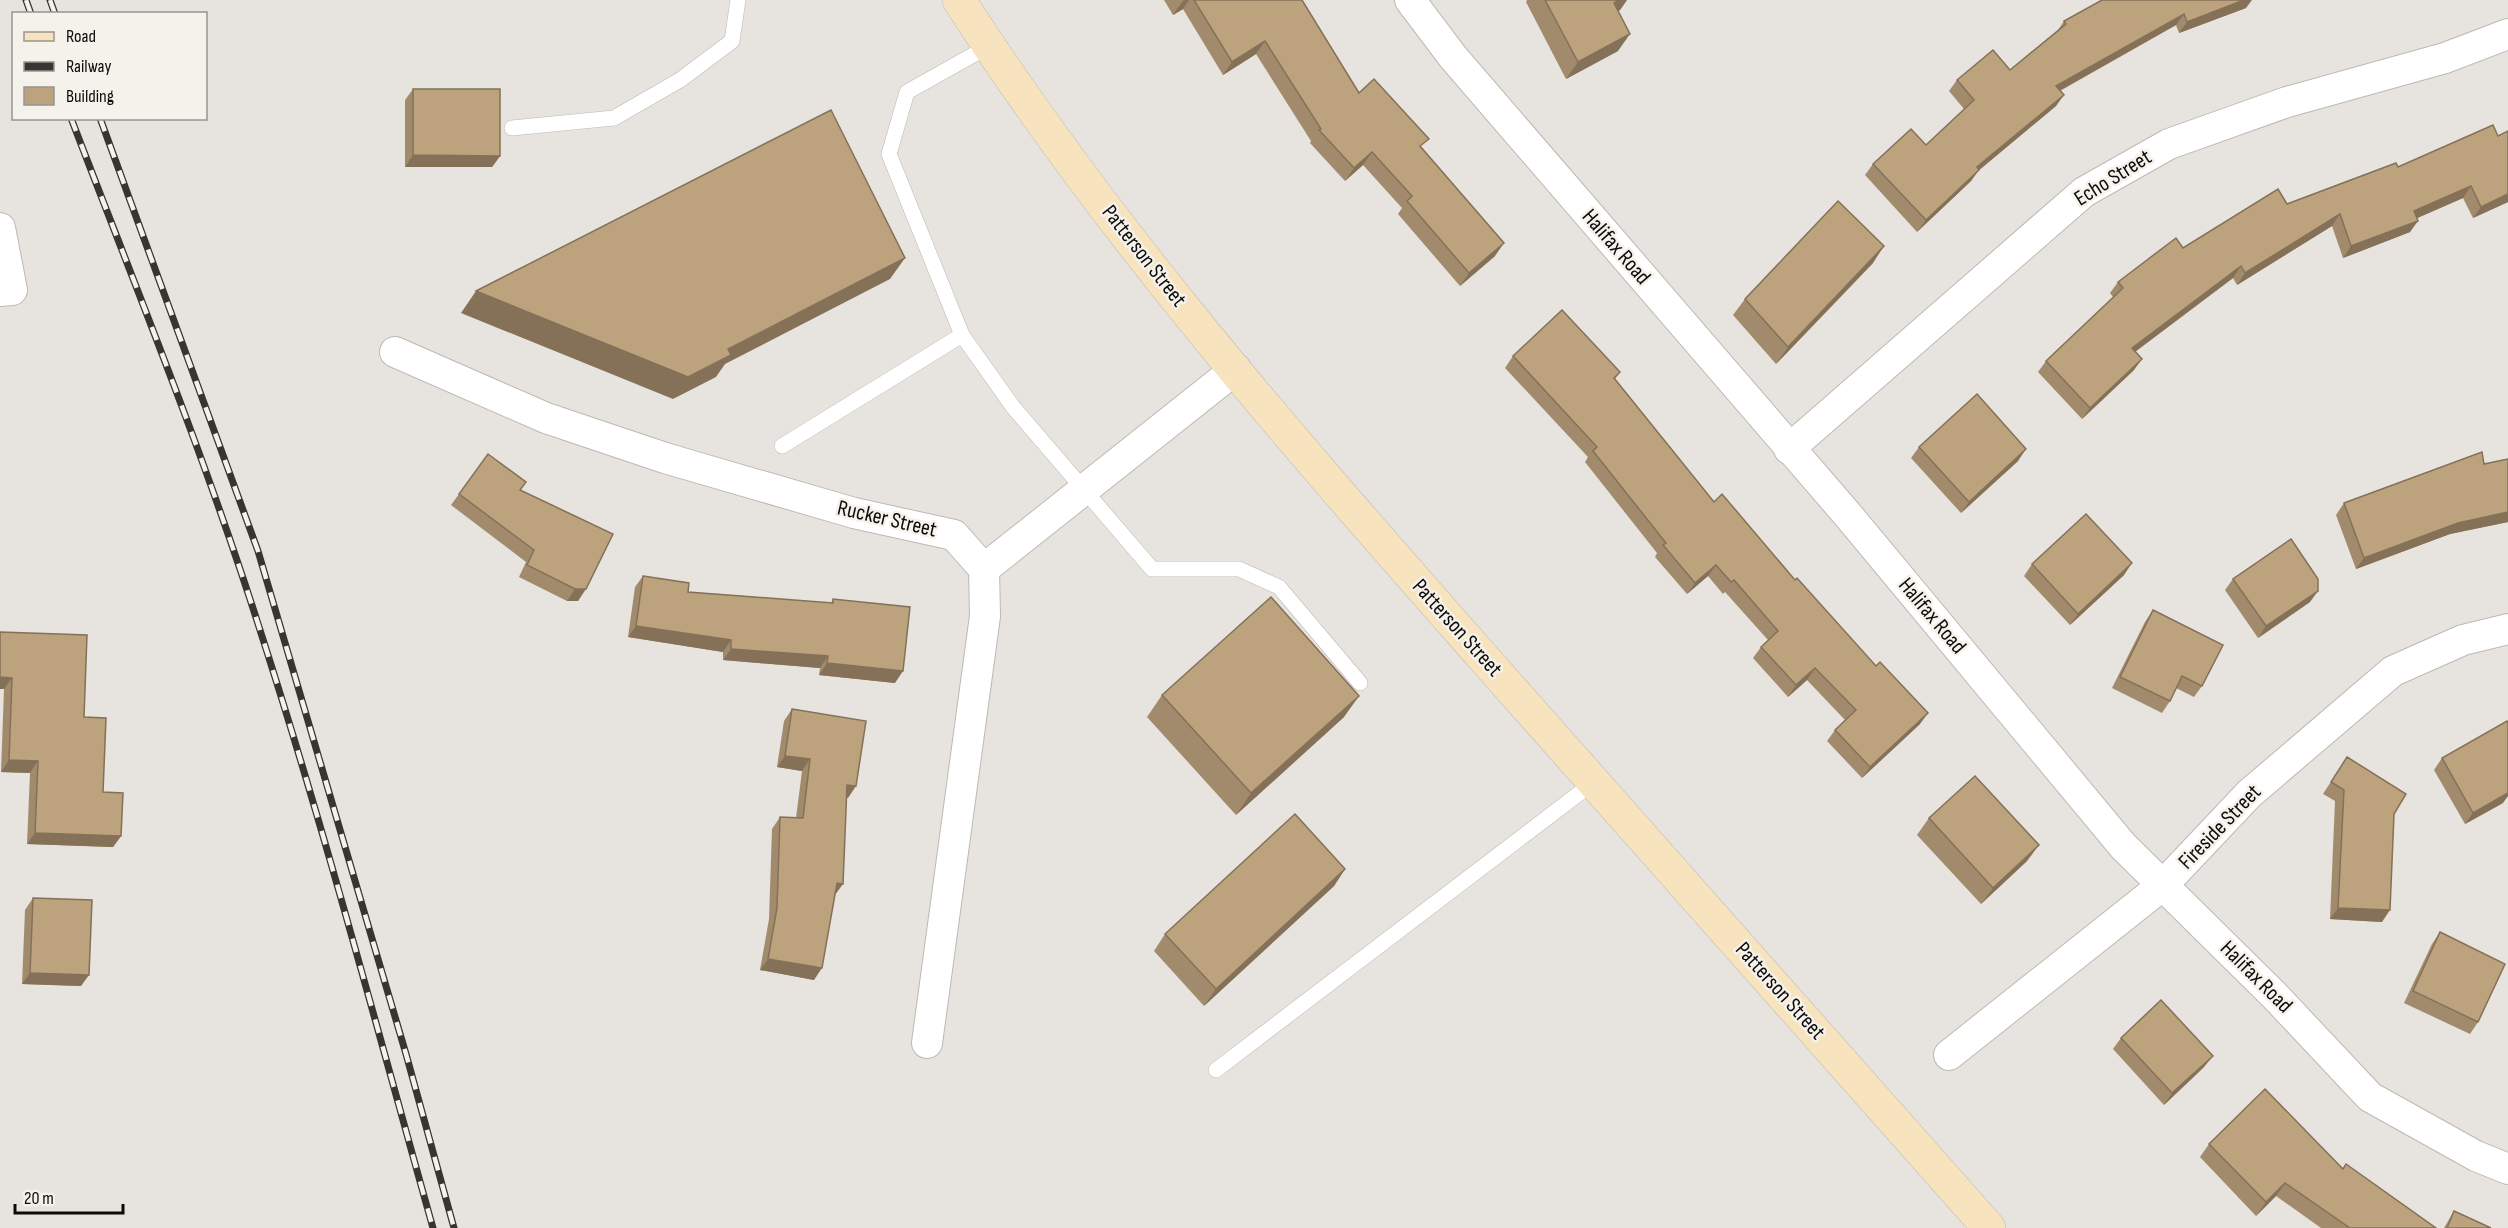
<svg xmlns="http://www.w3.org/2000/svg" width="2508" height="1228" font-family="'Sofia Sans Condensed',sans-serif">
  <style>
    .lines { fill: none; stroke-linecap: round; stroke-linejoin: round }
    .service-casing { stroke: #bdb9b4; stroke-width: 16 }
    .minor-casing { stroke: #bdb9b4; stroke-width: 32 }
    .secondary-casing { stroke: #bdb9b4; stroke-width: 34 }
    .service { stroke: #fff; stroke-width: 15 }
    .minor { stroke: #fff; stroke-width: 30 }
    .secondary { stroke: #f7e3bd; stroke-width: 33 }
    .rail-casing { stroke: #363532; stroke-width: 7 }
    .rail { stroke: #f5f1eb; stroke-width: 4.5; stroke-dasharray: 14; stroke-linecap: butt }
    .wall { fill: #a28b6c }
    .shaded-wall { fill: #847158 }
    .building { fill: #bca27d; stroke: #847158; stroke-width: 1.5 }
    .labels { text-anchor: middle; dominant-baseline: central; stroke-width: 5; stroke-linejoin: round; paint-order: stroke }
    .street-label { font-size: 22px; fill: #0c0b09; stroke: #f5f1eb }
  </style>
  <rect width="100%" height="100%" fill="#e7e3de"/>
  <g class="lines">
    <defs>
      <g id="service">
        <polyline points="989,46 907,92 889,154 962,335 1013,407 1152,569 1239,569 1279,587 1360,683"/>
        <polyline points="512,128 614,118 680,80 732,41 738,0"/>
        <polyline points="782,446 962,335"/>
        <polyline points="1216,1070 1594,782"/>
      </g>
      <g id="minor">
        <polyline points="1410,0 1453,57 1847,514 2123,846 2275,996 2370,1097 2476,1156 2508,1169"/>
        <polyline points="0,228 12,290 0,291"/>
        <polyline points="395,352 546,418 665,458 854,513 954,535 984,569 985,616 927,1043"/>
        <polyline points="1789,449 2084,192 2169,144 2287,102 2445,58 2508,34"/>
        <polyline points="984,569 1236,369"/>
        <polyline points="1949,1055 2163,885 2249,794 2393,671 2463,640 2508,629"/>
      </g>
      <path id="secondary" d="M959,0C1110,235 1297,446 1481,655C1651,846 1820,1037 1989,1228"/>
    </defs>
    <!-- service casing -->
    <use href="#service" class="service-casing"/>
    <!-- minor casing -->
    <use href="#minor" class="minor-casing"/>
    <!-- secondary casing -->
    <use href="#secondary" class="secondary-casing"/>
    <!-- service -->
    <use href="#service" class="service"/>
    <!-- minor -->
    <use href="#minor" class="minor"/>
    <!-- secondary -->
    <use href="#secondary" class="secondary"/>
    <defs>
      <g id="rail">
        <polyline points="26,0 31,14"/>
        <polyline points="50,0 55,14"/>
        <path d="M71,118C136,288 205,457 260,630C324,828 377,1028 433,1228"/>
        <polyline points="100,118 258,551 406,1054 454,1228"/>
      </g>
    </defs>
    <!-- rail casing -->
    <use href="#rail" class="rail-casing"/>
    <!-- rail -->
    <use href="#rail" class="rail"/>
  </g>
  <!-- wall -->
  <g class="wall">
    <polygon points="1164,0 1302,0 1359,93 1422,148 1495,256 1460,286 1398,214 1402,208 1363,165 1345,181 1310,143 1311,141 1256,54 1223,75 1183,9 1173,15"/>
    <polygon points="1527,0 1627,0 1620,10 1618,11 1618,51 1566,79 1526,2"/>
    <polygon points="2246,8 2179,33 2176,25 2060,91 2056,106 1978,171 1971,181 1917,232 1865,175 1873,164 1926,145 1964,109 1949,91 1957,80 2010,70 2058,30 2064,21"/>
    <polygon points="413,89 500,156 492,167 405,167 405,100"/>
    <polygon points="2508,131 2508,202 2473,218 2463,198 2417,218 2410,232 2343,258 2332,226 2237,285 2233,278 2135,352 2134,370 2082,419 2038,372 2046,361 2113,297 2110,293 2118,282 2183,248 2287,204 2398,167 2498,136"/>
    <polygon points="1873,263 1776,364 1733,315 1745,299"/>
    <polygon points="1513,356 1620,372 1615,379 1714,502 1920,724 1862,778 1827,741 1835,730 1845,720 1807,680 1788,697 1753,658 1761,647 1768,640 1725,592 1723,594 1708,576 1687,594 1655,557 1657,553 1585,462 1588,457 1505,368"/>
    <polygon points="1919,447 2018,461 1961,513 1911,458"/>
    <polygon points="488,454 521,490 613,534 578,601 567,601 519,577 526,562 451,505"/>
    <polygon points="2508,459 2508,522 2450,534 2356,569 2336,515 2344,503 2484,464"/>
    <polygon points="2032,564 2124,575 2070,625 2024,576"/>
    <polygon points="643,576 688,592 831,603 833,599 895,683 819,675 820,668 723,660 723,652 628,637 635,587"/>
    <polygon points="2233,579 2310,602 2258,638 2225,590"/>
    <polygon points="2153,610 2202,686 2194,697 2176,688 2170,701 2162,713 2112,688 2145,622"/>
    <polygon points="0,632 84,717 103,792 121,836 113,847 27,844 30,773 1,772 4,689"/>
    <polygon points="1162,695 1344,717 1236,815 1147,717"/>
    <polygon points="792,709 848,798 846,798 835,895 814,980 760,970 769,919 772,829 780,817 796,818 802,771 777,767 784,721"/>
    <polygon points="2347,757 2394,814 2382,922 2330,919 2335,801 2323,794"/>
    <polygon points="2442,758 2503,803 2465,824 2434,770"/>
    <polygon points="1929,818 2027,861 1981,904 1917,835"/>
    <polygon points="1345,869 1334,886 1204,1006 1154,951 1165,934"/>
    <polygon points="33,898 81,986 22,984 25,910"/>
    <polygon points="2440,932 2478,1022 2470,1034 2404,1003 2432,944"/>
    <polygon points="2121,1038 2204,1067 2164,1105 2113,1049"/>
    <polygon points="2209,1144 2343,1169 2436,1228 2321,1228 2276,1196 2256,1216 2200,1157"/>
    <polygon points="2454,1211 2491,1228 2444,1228"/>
  </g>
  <!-- shaded-wall -->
  <g class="shaded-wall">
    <polygon points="1185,0 1189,0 1183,9 1173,15 1182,2"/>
    <polygon points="1619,0 1627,0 1620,10 1602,20 1614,3"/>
    <polygon points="2244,0 2252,0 2246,8 2179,33 2187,22"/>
    <polygon points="2184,14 2176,25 2048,97 2056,86"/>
    <polygon points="1630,34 1618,51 1566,79 1578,62"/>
    <polygon points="1265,41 1256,54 1223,75 1232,62"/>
    <polygon points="2064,95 2056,106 1978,171 1971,181 1917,232 1926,220 1977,167"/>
    <polygon points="1372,152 1363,165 1345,181 1354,168"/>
    <polygon points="413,155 500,156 492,167 405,167"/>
    <polygon points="2471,186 2463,198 2406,223 2414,211"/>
    <polygon points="2508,194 2508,202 2473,218 2481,207"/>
    <polygon points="2340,214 2332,226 2237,285 2245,273"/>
    <polygon points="2418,221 2410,232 2343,258 2351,246"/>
    <polygon points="1504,243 1495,256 1460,286 1469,273"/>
    <polygon points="1884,246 1873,263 1776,364 1788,347"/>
    <polygon points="905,258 890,279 725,364 716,377 673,399 461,313 476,291 728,349"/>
    <polygon points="2241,266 2233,278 2124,360 2132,348"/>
    <polygon points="2142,359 2134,370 2082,419 2090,408"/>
    <polygon points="2026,449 2018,461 1961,513 1969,502"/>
    <polygon points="2508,512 2508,522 2450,534 2356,569 2364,558 2458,523"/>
    <polygon points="2132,563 2124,575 2070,625 2078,614"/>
    <polygon points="1716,565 1708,576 1687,594 1695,583"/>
    <polygon points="575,589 586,589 578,601 567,601"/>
    <polygon points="2318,591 2310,602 2258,638 2266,626"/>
    <polygon points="636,626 731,640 723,652 628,637"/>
    <polygon points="731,649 828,656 820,668 723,660"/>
    <polygon points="827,663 903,671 895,683 819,675"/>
    <polygon points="1815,668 1807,680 1788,697 1796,685"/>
    <polygon points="0,677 12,678 4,689 0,689"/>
    <polygon points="1359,696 1344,717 1236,815 1251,793"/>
    <polygon points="1928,713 1920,724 1862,778 1870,767"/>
    <polygon points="785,756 810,759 802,771 777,767"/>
    <polygon points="9,760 38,761 30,773 1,772"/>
    <polygon points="847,785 856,786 848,798 839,796"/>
    <polygon points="2508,787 2508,796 2503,803 2465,824 2473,813"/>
    <polygon points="35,833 121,836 113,847 27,844"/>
    <polygon points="2039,845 2027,861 1981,904 1993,888"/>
    <polygon points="1345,869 1334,886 1204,1006 1216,989"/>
    <polygon points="837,883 843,884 835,895"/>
    <polygon points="2338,908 2390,910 2382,922 2330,919"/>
    <polygon points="768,959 822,968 814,980 760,970"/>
    <polygon points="30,973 89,975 81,986 22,984"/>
    <polygon points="2213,1056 2204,1067 2164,1105 2172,1093"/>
    <polygon points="2285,1183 2276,1196 2256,1216 2266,1202"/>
  </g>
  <!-- building -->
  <g class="building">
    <polygon points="1194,0 1302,0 1359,93 1374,79 1429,139 1420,146 1504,243 1469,273 1407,201 1412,196 1372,152 1354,168 1319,130 1321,129 1265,41 1232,62"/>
    <polygon points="1545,0 1619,0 1614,3 1630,34 1578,62"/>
    <polygon points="2102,0 2244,0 2187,22 2184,14 2056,86 2064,95 1977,167 1979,170 1926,220 1873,164 1911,129 1926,145 1974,100 1957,80 1993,50 2010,70 2066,24 2064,21"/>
    <polygon points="413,89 500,89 500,156 413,155"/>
    <polygon points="831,110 905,258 728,349 731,355 688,377 476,291"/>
    <polygon points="2493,125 2498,136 2508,131 2508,194 2481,207 2471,186 2414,211 2418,221 2351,246 2340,214 2245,273 2241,266 2132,348 2142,359 2090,408 2046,361 2123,288 2118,282 2176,238 2183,248 2278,189 2287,204 2396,163 2398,167"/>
    <polygon points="1838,201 1884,246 1788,347 1745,299"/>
    <polygon points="1562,310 1620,372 1614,378 1714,502 1722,494 1795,580 1797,578 1876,666 1880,662 1928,713 1870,767 1835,730 1856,710 1815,668 1796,685 1761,647 1778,631 1734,580 1731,582 1716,565 1695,583 1663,545 1666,543 1593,451 1597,447 1513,356"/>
    <polygon points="1977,394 2026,449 1969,502 1919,447"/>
    <polygon points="2482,452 2484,464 2508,459 2508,512 2458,523 2364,558 2344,503"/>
    <polygon points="488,454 526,482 520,490 613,534 586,589 575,589 527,565 534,550 459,494"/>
    <polygon points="2086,514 2132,563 2078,614 2032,564"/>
    <polygon points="2291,539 2318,579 2318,591 2266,626 2233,579"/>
    <polygon points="643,576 689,583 688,592 833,603 833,599 910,607 903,671 827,663 828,656 731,649 731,640 636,626"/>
    <polygon points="1271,597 1359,696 1251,793 1162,695"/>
    <polygon points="2153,610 2223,645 2202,686 2182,676 2170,701 2120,677"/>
    <polygon points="0,632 87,635 84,717 106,718 103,792 123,793 121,836 35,833 38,761 9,760 12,678 0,677"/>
    <polygon points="792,709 866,721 856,786 847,785 843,884 837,883 822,968 768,959 777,908 780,817 803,818 810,759 785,756"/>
    <polygon points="2507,721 2508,723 2508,793 2473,813 2442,758"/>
    <polygon points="2347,757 2406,794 2394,814 2390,910 2338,908 2344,790 2331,782"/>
    <polygon points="1975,776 2039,845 1993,888 1929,818"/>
    <polygon points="1295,814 1345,869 1216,989 1165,934"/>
    <polygon points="33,898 92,900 89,975 30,973"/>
    <polygon points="2440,932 2505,964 2478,1022 2413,991"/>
    <polygon points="2161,1000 2213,1056 2172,1093 2121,1038"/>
    <polygon points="2265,1089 2343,1169 2346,1164 2436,1228 2350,1228 2285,1183 2266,1202 2209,1144"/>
    <polygon points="2454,1211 2491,1228 2447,1228"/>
  </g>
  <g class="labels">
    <!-- street labels -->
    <g class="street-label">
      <text transform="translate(2113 178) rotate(-32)">Echo Street</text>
      <text transform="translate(1616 247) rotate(49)">Halifax Road</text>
      <text transform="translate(1144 256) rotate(52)">Patterson Street</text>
      <text transform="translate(887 519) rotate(13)">Rucker Street</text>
      <text transform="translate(1932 616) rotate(50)">Halifax Road</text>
      <text transform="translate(1457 628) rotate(48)">Patterson Street</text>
      <text transform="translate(2220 827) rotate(-46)">Fireside Street</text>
      <text transform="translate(2256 977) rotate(45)">Halifax Road</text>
      <text transform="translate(1780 991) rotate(48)">Patterson Street</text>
    </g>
  </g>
  <!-- legend -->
  <rect x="12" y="12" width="195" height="108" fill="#f5f1eb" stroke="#989591" stroke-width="1.5"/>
  <rect x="24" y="32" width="30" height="9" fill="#f7e3bd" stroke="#989591" stroke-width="1.5"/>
  <text x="66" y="42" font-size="18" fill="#0c0b09">Road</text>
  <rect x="24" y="62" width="30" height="9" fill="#363532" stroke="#989591" stroke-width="1.5"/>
  <text x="66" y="72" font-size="18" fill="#0c0b09">Railway</text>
  <rect x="24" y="87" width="30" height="18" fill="#bca27d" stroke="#989591" stroke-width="1.5"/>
  <text x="66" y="102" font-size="18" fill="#0c0b09">Building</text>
  <!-- scale -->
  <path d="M15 1204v9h108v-9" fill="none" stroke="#0c0b09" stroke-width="3"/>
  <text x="24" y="1204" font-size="18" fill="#0c0b09" stroke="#f5f1eb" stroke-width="4.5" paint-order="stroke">20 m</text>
</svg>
